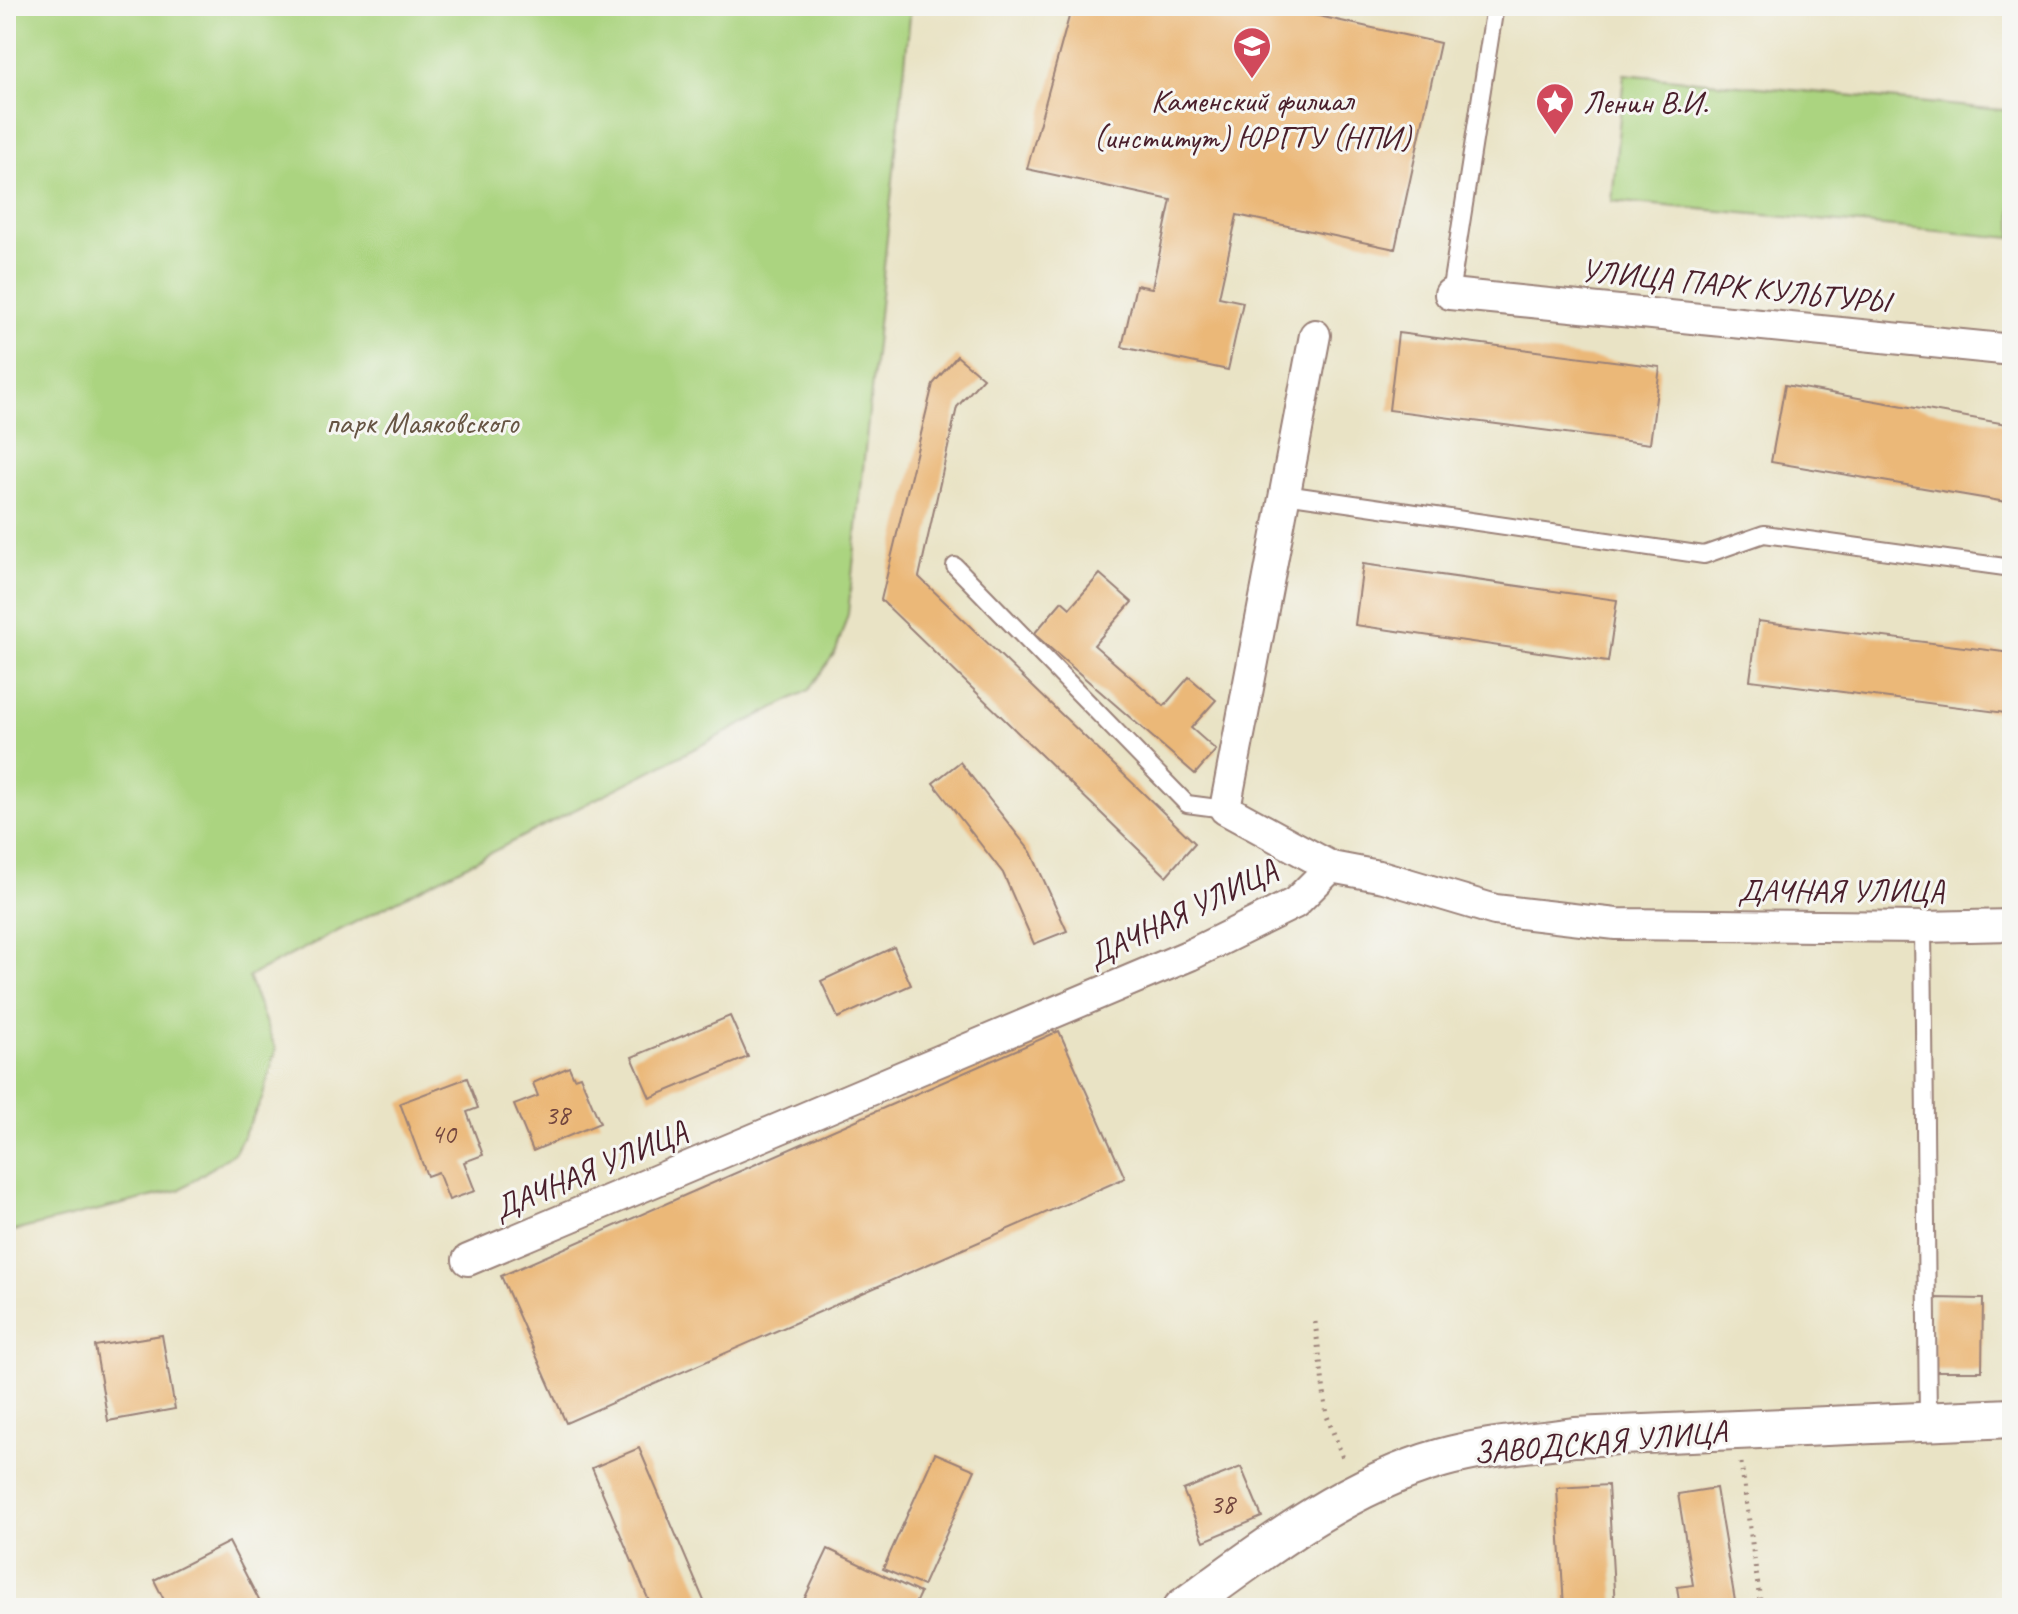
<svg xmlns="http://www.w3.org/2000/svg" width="2018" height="1614" font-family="Caveat,sans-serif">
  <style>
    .green { fill: #abd480; stroke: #7a7a56; stroke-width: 2 }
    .building { fill: #ebb878 }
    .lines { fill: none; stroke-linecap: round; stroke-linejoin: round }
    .service-casing { stroke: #9a8178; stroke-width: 20 }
    .minor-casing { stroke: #9a8178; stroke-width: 34 }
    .tertiary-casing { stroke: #9a8178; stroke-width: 42 }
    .path { stroke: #9a8178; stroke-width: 5; stroke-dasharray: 2 6; stroke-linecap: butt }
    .service { stroke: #fff; stroke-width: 16 }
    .minor { stroke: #fff; stroke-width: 30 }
    .tertiary { stroke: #fff; stroke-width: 38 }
    .labels { text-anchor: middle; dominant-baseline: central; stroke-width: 6; stroke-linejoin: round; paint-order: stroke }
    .number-label { font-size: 28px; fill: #72453e }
    .poi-label { font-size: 32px; fill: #4a1f2b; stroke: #f6f6f2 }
    .street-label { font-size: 32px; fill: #4a1f2b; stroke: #f6f6f2 }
    .park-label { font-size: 32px; fill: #675544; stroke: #f6f6f2 }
  </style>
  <rect width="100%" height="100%" fill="#f6f6f2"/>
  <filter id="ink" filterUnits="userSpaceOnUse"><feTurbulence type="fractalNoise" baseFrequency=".0125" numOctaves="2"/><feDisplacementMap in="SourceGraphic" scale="16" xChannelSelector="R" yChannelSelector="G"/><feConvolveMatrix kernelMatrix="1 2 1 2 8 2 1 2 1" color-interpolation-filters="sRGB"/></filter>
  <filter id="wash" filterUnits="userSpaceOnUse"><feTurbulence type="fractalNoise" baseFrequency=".006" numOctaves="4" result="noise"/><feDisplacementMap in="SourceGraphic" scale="32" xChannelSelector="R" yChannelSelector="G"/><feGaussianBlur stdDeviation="1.8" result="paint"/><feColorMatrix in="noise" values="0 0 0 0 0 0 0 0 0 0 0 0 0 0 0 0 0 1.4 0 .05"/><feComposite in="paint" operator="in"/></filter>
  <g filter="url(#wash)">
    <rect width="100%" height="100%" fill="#e9e3c5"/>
    <!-- green -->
    <g class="green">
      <polygon points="6,6 911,6 848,614 836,651 809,690 248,977 276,1050 262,1099 235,1152 179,1190 6,1233"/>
      <polygon points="1624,74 2012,111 2012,238 1612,201"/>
    </g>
    <g id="blocks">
      <!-- building -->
      <g class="building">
        <polygon points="1072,6 1274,6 1440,43 1395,249 1237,215 1219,297 1243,302 1228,370 1122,347 1136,285 1152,288 1171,200 1027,169"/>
        <polygon points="1398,333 1660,367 1650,444 1389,410"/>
        <polygon points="957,356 983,378 957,407 919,577 1195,843 1166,876 881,600 933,384"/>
        <polygon points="1785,385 2012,425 2012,503 1771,462"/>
        <polygon points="1363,564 1617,600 1608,662 1355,625"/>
        <polygon points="1100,574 1132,602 1094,645 1164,706 1189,677 1216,700 1191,728 1216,750 1195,774 1034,634 1062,601 1070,608"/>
        <polygon points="1758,621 2012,653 2005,713 1750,680"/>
        <polygon points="960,762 1031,852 1067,931 1034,944 1003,873 933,783"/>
        <polygon points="894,947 911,985 838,1018 821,981"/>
        <polygon points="730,1016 748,1057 650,1098 632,1057"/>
        <polygon points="1059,1031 1125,1178 566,1423 501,1276"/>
        <polygon points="569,1067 574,1078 580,1076 600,1123 533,1151 514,1105 538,1096 533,1083"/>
        <polygon points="467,1078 478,1108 467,1112 483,1155 464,1162 475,1191 449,1200 438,1172 427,1176 400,1103"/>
        <polygon points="1934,1298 1983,1299 1982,1371 1933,1371"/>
        <polygon points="162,1335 175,1409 108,1421 95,1346"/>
        <polygon points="639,1448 707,1608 652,1608 592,1468"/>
        <polygon points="935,1453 975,1470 923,1586 883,1569"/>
        <polygon points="1241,1467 1262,1517 1204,1541 1183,1490"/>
        <polygon points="1608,1485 1615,1608 1564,1608 1557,1488"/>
        <polygon points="1716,1488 1735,1601 1680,1608 1677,1587 1693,1585 1678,1494"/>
        <polygon points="229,1542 263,1608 168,1608 154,1580"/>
        <polygon points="828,1549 920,1593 913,1608 800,1608"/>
      </g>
    </g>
  </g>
  <g filter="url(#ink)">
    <use href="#blocks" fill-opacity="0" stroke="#9a8178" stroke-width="2"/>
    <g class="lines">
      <defs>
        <g id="service">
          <polyline points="1450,294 1495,6"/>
          <polyline points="1285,494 1704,555 1764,534 2012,568"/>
          <polyline points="955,566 1187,804 1225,809"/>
          <polyline points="1923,927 1928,1422"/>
        </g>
        <g id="minor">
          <polyline points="1450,294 2012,350"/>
          <polyline points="1315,335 1225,809 1331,867"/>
          <polyline points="468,1260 1190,955 1295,903 1331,867 1384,877 1495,910 1616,924 1923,927 2012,925"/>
        </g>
        <path id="tertiary" d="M1183,1608C1262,1550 1346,1485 1442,1458C1485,1446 1531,1443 1575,1437L2012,1418"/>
      </defs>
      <!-- service casing -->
      <use href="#service" class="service-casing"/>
      <!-- minor casing -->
      <use href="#minor" class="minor-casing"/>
      <!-- tertiary casing -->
      <use href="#tertiary" class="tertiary-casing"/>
      <!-- path -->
      <g class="path">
        <polyline points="1315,1322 1327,1416 1343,1458"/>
        <polyline points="1741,1463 1761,1608"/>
      </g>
      <!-- service -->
      <use href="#service" class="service"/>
      <!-- minor -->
      <use href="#minor" class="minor"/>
      <!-- tertiary -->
      <use href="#tertiary" class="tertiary"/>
    </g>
  </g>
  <!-- icons -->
  <defs>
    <symbol id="university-pin" viewBox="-11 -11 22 30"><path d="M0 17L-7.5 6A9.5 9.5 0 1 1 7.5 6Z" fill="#d1495b" stroke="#f6f6f2"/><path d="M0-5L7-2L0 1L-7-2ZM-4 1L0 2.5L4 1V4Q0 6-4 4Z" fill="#fff"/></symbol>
    <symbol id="sight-pin" viewBox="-11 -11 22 30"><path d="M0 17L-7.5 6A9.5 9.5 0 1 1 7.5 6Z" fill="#d1495b" stroke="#f6f6f2"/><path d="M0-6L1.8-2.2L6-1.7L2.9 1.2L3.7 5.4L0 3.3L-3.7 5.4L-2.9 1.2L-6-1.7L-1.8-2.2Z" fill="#fff"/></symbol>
  </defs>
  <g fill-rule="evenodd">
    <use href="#university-pin" x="1230" y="24" width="44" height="60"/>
    <use href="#sight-pin" x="1533" y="80" width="44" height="60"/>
  </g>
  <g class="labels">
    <!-- number labels -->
    <g class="number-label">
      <text x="557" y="1114">38</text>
      <text x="443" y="1133">40</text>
      <text x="1222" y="1503">38</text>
    </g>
    <!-- poi labels -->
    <g class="poi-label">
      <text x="1252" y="100">Каменский филиал<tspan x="1252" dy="37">(институт) ЮРГТУ (НПИ)</tspan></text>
      <text x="1583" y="102" text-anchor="start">Ленин В.И.</text>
    </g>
    <!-- street labels -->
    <g class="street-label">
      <text transform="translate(1735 286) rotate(6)">УЛИЦА ПАРК КУЛЬТУРЫ</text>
      <text x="1841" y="890">ДАЧНАЯ УЛИЦА</text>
      <text transform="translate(1182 913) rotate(-26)">ДАЧНАЯ УЛИЦА</text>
      <text transform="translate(590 1170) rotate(-23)">ДАЧНАЯ УЛИЦА</text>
      <text transform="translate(1600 1442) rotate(-5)">ЗАВОДСКАЯ УЛИЦА</text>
    </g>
    <!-- park labels -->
    <g class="park-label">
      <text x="422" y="422">парк Маяковского</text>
    </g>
  </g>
  <!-- margin -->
  <rect width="2018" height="1614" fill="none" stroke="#f6f6f2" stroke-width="32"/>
</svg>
